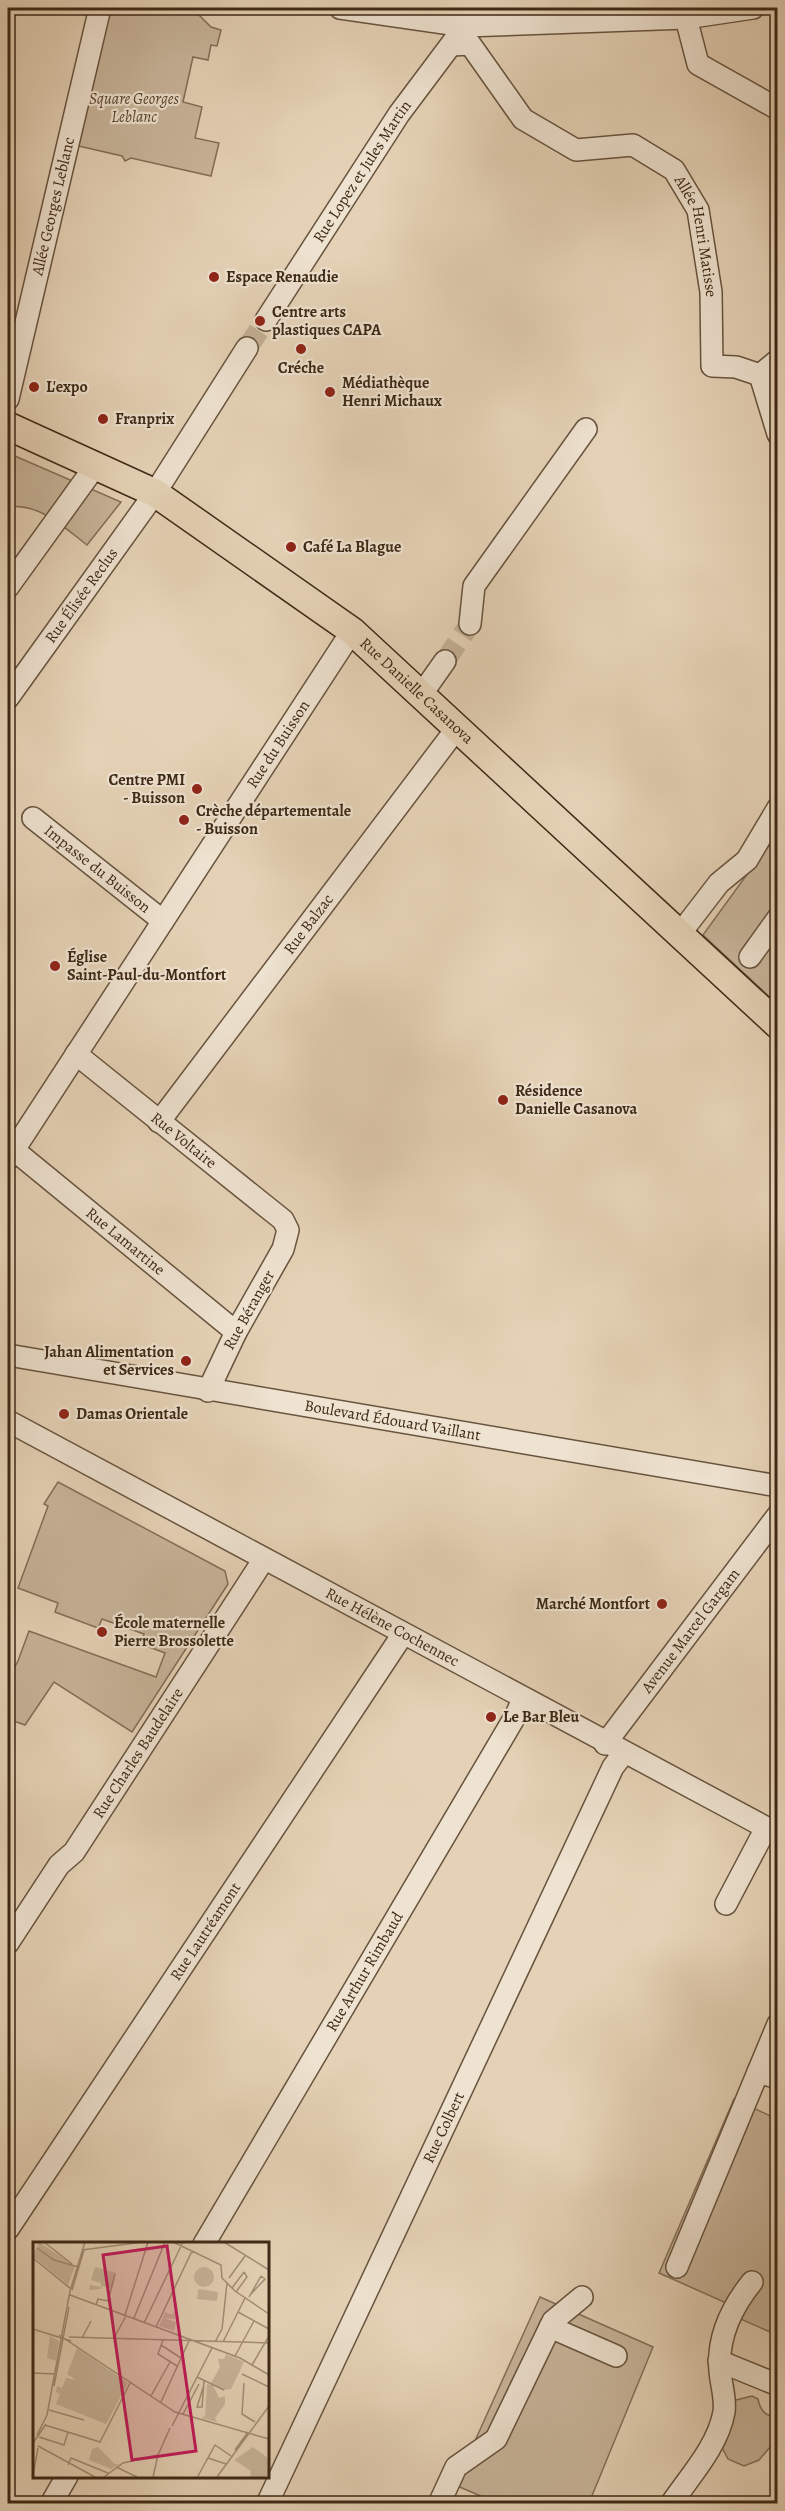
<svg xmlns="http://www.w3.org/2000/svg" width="785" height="2511" font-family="Alegreya,serif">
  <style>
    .green { fill: #c8b59b; stroke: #826f58; stroke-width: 1.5 }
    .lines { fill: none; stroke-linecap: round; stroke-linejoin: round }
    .minor-tunnel { stroke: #c3b096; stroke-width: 21; stroke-dasharray: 21 10; stroke-linecap: butt }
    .minor-casing { stroke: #67533e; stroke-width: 24 }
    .major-casing { stroke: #3d2916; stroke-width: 30 }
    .minor { stroke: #eee2d0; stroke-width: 21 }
    .major { stroke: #e5d2b6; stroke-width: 27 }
    .poi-dot { fill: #8f2418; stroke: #eee2d0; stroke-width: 2 }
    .labels { text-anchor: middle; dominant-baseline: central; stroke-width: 4.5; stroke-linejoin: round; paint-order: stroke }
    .park-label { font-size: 16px; font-style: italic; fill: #594531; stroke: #eee2d0 }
    .street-label { font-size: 16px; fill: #3d2916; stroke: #eee2d0 }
    .poi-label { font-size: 16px; font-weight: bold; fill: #3d2916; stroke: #eee2d0; text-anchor: start }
    .inset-road { fill: none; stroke: #a28e76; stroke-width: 1.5 }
    .view { fill: #c2185b; fill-opacity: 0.15; stroke: #c2185b; stroke-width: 3 }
    .inset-edge { fill: none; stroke: #3d2916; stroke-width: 3 }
  </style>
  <rect width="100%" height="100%" fill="#e5d2b6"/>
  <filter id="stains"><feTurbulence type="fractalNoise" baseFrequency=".00333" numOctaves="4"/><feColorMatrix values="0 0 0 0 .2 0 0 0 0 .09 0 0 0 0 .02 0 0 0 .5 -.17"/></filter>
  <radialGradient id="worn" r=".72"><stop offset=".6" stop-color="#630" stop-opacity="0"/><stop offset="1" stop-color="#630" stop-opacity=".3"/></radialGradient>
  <!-- green -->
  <g class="green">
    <polygon points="110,8 192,8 211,27 221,30 217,46 211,45 208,60 193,57 183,102 202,107 195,138 219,143 211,176 131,158 125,161 122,156 74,145 105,15"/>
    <path d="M8,453L121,502L87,545C65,528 38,502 8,507Z"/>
    <polygon points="777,833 777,1004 703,935"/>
    <polygon points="58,1482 225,1571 228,1584 132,1732 54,1682 25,1725 8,1719 8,1679 18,1661 29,1631 156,1677 165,1653 141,1644 144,1634 102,1619 98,1628 55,1612 58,1603 18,1588 48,1506 44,1504"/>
    <polygon points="734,2099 777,2119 777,2335 736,2317 733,2306 659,2273"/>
    <polygon points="540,2297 653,2347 589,2503 497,2503 455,2485"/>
    <path d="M752,2396L758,2399C760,2410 766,2417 777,2416V2439L759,2460L744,2466L728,2459L719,2442L732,2401Z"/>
  </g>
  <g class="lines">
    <!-- minor-tunnel -->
    <g class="minor-tunnel">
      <polyline points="247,348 266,320"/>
      <polyline points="445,661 470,624"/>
    </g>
    <defs>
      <g id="minor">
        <polyline points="340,8 465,26 686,18 753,8"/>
        <polyline points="686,18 698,64 778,109"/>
        <path id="s1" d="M452,45L470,44L523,119L576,150L633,145L674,170L698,210L711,292L712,366L736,367L760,375L778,360"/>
        <path id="s2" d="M266,320L399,114L465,26L472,8"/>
        <polyline points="760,375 778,434"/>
        <path id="s3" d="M8,399L99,12L98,8"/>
        <polyline points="8,587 96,465"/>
        <polyline points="470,624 474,586 586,429"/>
        <polyline points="421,695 445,661"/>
        <path id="s4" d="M8,698L155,493L247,348"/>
        <path id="s5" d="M33,818L163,921"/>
        <polyline points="679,935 719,883 747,860 778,808"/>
        <polyline points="750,957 778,918"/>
        <path id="s6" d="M76,1054L273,1212L283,1220L288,1230L283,1249L236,1332L208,1391"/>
        <path id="s7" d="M159,1122L457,728"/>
        <path id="s8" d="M14,1150L236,1332"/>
        <path id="s9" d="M8,1159L352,631"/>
        <path id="s10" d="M8,1355L778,1486"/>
        <path id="s11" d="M8,1421L778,1834"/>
        <path id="s12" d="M605,1744L778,1515"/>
        <polyline points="726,1904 766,1828"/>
        <path id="s13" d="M8,1943L59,1865L74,1852L264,1559"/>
        <polyline points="758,2072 778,2078"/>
        <path id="s14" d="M8,2229L403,1634"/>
        <path id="s15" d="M204,2244L516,1715L523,1699"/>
        <polyline points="677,2267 778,2024"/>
        <polyline points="550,2327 616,2356"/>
        <polyline points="719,2361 778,2385"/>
        <polyline points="51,2504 67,2476"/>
        <path id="s16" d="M267,2504L613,1767L623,1754"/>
        <polyline points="439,2504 456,2467 496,2439 553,2321 582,2297"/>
        <path d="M671,2504C690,2476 718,2446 724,2412C726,2398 721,2385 720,2371C717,2338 732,2307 752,2282"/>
      </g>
      <g id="major">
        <path id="s17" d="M8,426L155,493L352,631L778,1025"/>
      </g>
    </defs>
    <!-- minor casing -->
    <use href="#minor" class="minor-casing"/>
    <!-- major casing -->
    <use href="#major" class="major-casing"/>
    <!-- minor -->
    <use href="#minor" class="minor"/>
    <!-- major -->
    <use href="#major" class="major"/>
  </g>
  <!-- markers -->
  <g class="poi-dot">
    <circle cx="214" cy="277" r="6"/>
    <circle cx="260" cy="321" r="6"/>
    <circle cx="301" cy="349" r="6"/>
    <circle cx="34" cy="387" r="6"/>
    <circle cx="330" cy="392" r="6"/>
    <circle cx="103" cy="419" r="6"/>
    <circle cx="291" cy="547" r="6"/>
    <circle cx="197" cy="789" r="6"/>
    <circle cx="184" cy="820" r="6"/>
    <circle cx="55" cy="966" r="6"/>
    <circle cx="503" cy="1100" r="6"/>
    <circle cx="186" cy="1361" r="6"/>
    <circle cx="64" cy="1414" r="6"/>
    <circle cx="662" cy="1604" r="6"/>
    <circle cx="102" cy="1632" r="6"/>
    <circle cx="491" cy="1717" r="6"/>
  </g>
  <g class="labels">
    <!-- park labels -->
    <g class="park-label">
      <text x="134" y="99">Square Georges<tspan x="134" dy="18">Leblanc</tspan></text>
    </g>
    <!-- street labels -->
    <g class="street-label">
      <text stroke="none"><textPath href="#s2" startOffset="177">Rue Lopez et Jules Martin</textPath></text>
      <text stroke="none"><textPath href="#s3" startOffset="198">Allée Georges Leblanc</textPath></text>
      <text stroke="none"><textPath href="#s1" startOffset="348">Allée Henri Matisse</textPath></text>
      <text stroke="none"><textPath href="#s4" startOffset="126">Rue Élisée Reclus</textPath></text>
      <text stroke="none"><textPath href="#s17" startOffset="490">Rue Danielle Casanova</textPath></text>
      <text stroke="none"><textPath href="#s9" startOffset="495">Rue du Buisson</textPath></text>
      <text stroke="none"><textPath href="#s5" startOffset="82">Impasse du Buisson</textPath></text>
      <text stroke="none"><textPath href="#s7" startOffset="248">Rue Balzac</textPath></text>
      <text stroke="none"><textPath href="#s6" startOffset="138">Rue Voltaire</textPath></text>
      <text stroke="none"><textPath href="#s8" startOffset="144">Rue Lamartine</textPath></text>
      <text transform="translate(249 1310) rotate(-61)">Rue Béranger</text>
      <text stroke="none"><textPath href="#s10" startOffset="390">Boulevard Édouard Vaillant</textPath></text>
      <text stroke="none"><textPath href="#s11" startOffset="436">Rue Hélène Cochennec</textPath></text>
      <text stroke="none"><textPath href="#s12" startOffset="142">Avenue Marcel Gargam</textPath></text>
      <text stroke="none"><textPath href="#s13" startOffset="231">Rue Charles Baudelaire</textPath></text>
      <text stroke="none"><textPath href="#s14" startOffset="357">Rue Lautréamont</textPath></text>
      <text stroke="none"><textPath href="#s15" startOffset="316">Rue Arthur Rimbaud</textPath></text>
      <text stroke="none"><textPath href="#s16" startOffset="416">Rue Colbert</textPath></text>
    </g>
    <!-- poi labels -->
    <g class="poi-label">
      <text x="226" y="277">Espace Renaudie</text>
      <text x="272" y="312">Centre arts<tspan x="272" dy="18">plastiques CAPA</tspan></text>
      <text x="301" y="368" text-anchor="middle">Créche</text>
      <text x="342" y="383">Médiathèque<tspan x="342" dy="18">Henri Michaux</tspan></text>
      <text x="46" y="387">L'expo</text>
      <text x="115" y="419">Franprix</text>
      <text x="303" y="547">Café La Blague</text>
      <text x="185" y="780" text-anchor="end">Centre PMI<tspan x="185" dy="18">- Buisson</tspan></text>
      <text x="196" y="811">Crèche départementale<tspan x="196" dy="18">- Buisson</tspan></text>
      <text x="67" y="957">Église<tspan x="67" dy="18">Saint-Paul-du-Montfort</tspan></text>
      <text x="515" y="1091">Résidence<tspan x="515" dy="18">Danielle Casanova</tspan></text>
      <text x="174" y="1352" text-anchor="end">Jahan Alimentation<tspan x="174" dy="18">et Services</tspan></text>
      <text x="76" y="1414">Damas Orientale</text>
      <text x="650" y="1604" text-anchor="end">Marché Montfort</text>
      <text x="114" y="1623">École maternelle<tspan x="114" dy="18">Pierre Brossolette</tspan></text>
      <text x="503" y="1717">Le Bar Bleu</text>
    </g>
  </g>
  <!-- overview -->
  <g transform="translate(33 2242)">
    <rect width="236" height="236" fill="#e5d2b6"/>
    <path d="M6,0L42,24L35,43L0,14ZM62,25L83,31L79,46L69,44L68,47H66L56,48L57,43L68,45V41L58,38ZM161 35a10 10 0 1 1 20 0a10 10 0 1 1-20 0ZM165,47L185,50L184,59L164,57ZM141,69L142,77L130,76L143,80L141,89L126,84L132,70L139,73ZM17,94L26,99L23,119L14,116ZM44,106L95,141L73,182L23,162L27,152L23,150L24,144L29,146L33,136L43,138L34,132ZM193,112L211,120L198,147L191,148L178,141L187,125L185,117H191ZM174,142L180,143L186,156L192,154V162L182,176L184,180L168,176L172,174ZM65,205L82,222H86L78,227L56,218L59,207ZM220,205L235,216V235H217L218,229L201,218Z" fill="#c8b59b"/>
    <path class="inset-road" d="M11,0L39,22M140,0L188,23L189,36L202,49L236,72M191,0L236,28M4,6L21,18L45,25M49,8L110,0M0,16L38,47M196,36L212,14M199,46L211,30M39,48L51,8M203,50L214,35L211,30M37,53L207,116L236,133M217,53L232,37L228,34M216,55L228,34M63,63L65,57L75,59L82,32M205,70L236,87M92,73L115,0M101,76L132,0M111,81L150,0M123,85L159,9M0,87L38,99M26,93L142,170L236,197M36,95L236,101M49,96L58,79M81,96L93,74M130,98L125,112L144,124M182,100L189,87L194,41M190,100L212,56M128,103L148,116M202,114L221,79M219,123L236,94M0,131L22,132M209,132L236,145M164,135L191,148M211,141L209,172L222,180M171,143L164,165H169L171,139M21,144L36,65M118,154L137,120M128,160L156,99M16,168L51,178M150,172L166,142M12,183L67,200L97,141M139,184L179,106M4,193L14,173L37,49L52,0M6,195L31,203L35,190M0,201L13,182M5,204L62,235M202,208L215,190M175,216L193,222M35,223L38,216L75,231M83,225L104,235M0,233L5,206M165,234L182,203L198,214M71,235L90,221L125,213M120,235L125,213L137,186M184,235L236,164"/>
    <path class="view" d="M134,4L163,209L99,218L70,13Z"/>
    <rect width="236" height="236" class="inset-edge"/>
  </g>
  <!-- margin -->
  <rect width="785" height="2511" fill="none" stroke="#e5d2b6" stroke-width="30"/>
  <rect x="9" y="9" width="767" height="2493" fill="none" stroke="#3d2916" stroke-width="3"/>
  <rect x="15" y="15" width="755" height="2481" fill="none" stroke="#3d2916" stroke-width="1.5"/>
  <rect width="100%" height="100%" filter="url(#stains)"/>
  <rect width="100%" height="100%" fill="url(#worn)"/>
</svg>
